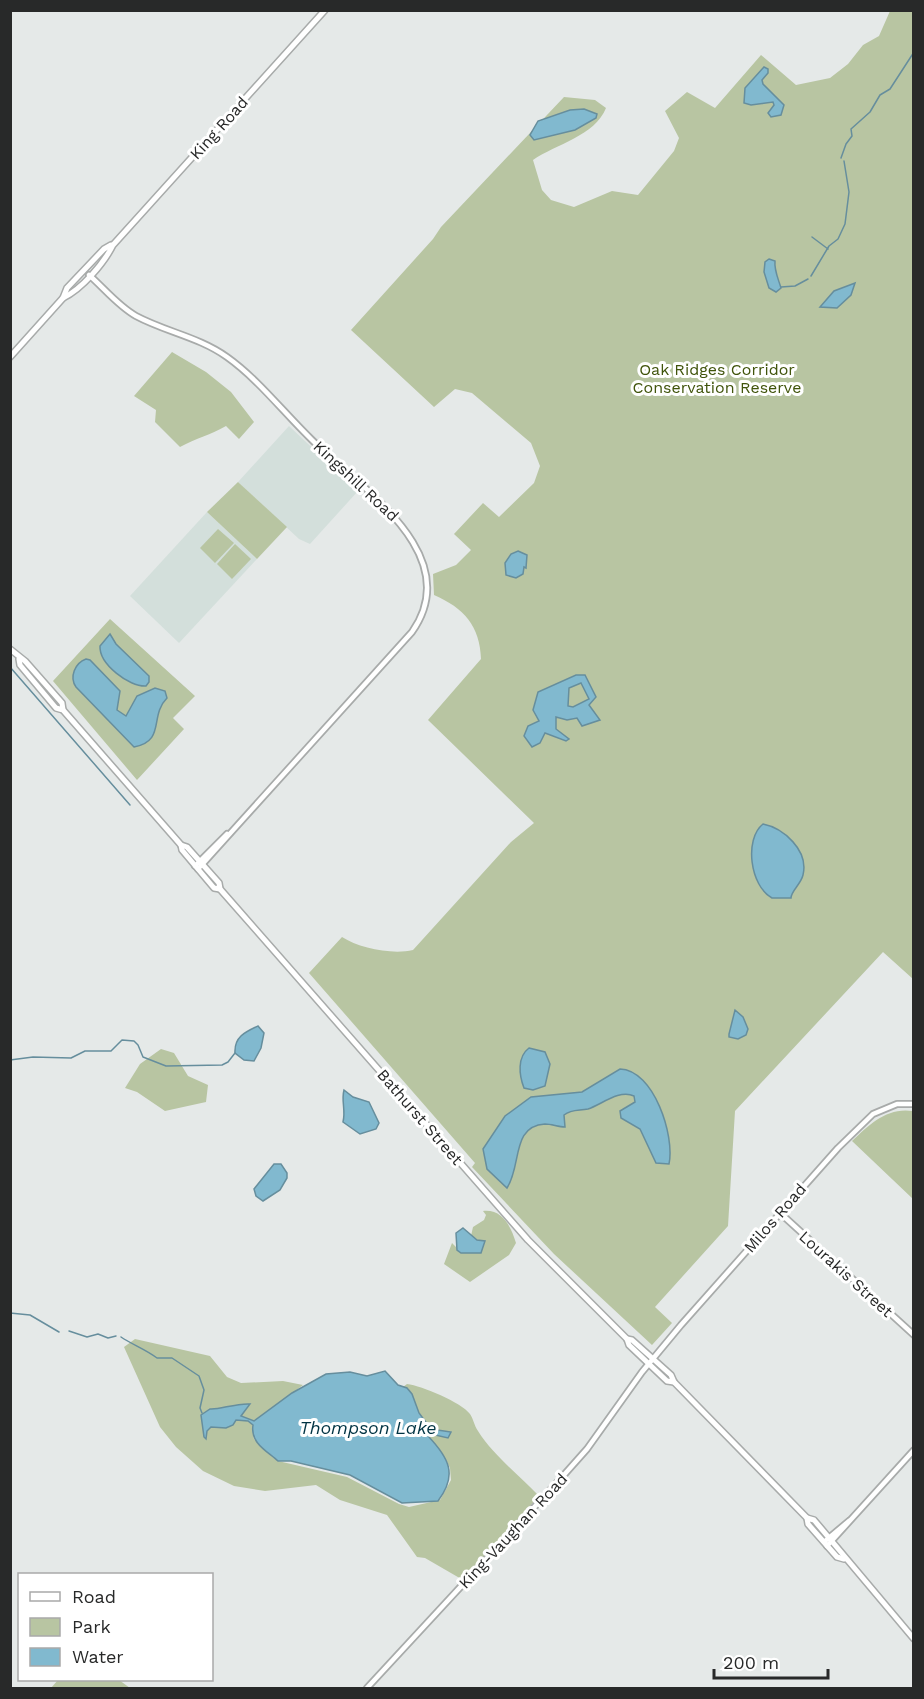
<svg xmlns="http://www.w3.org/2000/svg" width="924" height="1699" font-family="'Work Sans',sans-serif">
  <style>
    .built { fill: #d3dfdb }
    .green { fill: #b8c5a2 }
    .water { fill: #81b9cf; stroke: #668e9d; stroke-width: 1.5; fill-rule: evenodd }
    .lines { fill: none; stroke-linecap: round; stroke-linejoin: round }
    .stream { stroke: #668e9d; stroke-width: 1.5 }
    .tertiary-casing { stroke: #a8abaa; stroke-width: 8 }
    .secondary-casing { stroke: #a8abaa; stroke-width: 8 }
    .tertiary { stroke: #fff; stroke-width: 4.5 }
    .secondary { stroke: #fff; stroke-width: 5 }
    .labels { text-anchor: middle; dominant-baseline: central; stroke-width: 6; stroke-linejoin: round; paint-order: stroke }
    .street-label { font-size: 16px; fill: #282929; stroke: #fff }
    .park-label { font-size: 16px; fill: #40540b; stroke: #fff }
    .water-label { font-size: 18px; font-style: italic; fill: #003343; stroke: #fff }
  </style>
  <rect width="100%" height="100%" fill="#e5e9e8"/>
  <!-- built -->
  <g class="built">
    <polygon points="289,426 358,491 310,544 299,539 238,482"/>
    <polygon points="207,512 257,559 179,643 130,596"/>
  </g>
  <!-- green -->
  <g class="green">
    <path d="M890,11H913V979L883,952L735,1111L728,1226L655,1307L672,1323L652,1345L554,1254L472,1167L475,1163L309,973L342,937C359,948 392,955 413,950L511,842L534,823L428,720L481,659C480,626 464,608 434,595L433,574L456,565L471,550L454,534L483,503L499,517L534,483L540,466L531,443L472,393L455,389L434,407L351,330L433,239L441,227L564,97L595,100L606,108C595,136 556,144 533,160L542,190L551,200L574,207L612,191L638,195L674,151L679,138L665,111L687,92L715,108L761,55L796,85L830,78L848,64L863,45L879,36Z"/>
    <path d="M172,352L206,372L231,392L254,422L239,439L226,426C211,435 196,438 180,447L155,422L156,410L134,396Z"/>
    <polygon points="238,482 287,527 257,559 207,512"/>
    <polygon points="218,529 234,543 215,563 200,548"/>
    <polygon points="235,544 251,559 232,579 217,564"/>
    <polygon points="110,619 195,696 173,718 184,729 137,780 53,681"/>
    <polygon points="161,1049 174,1053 188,1076 208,1085 206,1102 165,1111 137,1092 125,1088 140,1064"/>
    <path d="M913,1111H914L913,1199L852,1141C870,1124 887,1107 913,1111Z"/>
    <path d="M483,1211C503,1209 511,1227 516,1243L509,1255L470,1282L444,1264L452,1243L459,1250L471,1236L473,1227L484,1220L486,1215Z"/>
    <path d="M135,1339L210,1356L227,1377L241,1383L283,1381L303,1385L260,1418L252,1428L254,1439L278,1461L347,1477L399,1504L409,1507L440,1500L451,1480L450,1468L446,1460L438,1454L429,1437L428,1426L417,1415L408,1388L403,1387L407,1384C422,1386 461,1402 470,1414C473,1418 474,1425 478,1431C493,1455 519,1475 539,1496L463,1580L425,1558L417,1557L387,1515L340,1500L316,1485L265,1491L234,1486L203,1471L176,1447L160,1427L124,1347Z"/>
    <polygon points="58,1680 119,1680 130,1688 51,1688"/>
  </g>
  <!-- water -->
  <g class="water">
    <polygon points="764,67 768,69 768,73 762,80 763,84 784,105 781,115 771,117 768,113 774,105 773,102 751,105 744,103 745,88"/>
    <polygon points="584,109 597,114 596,118 575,130 534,140 530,135 538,121 570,110"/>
    <path d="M769,259L775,261C774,270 778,278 781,288L776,292L769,288L764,272L765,262Z"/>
    <polygon points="855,283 851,295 837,308 820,307 834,291"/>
    <polygon points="518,551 527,555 526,568 524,567 523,574 516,578 506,575 505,563 511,554"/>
    <path d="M110,634L116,644L149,676V682L146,686C129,687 99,664 100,646Z"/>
    <path d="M86,659L90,660L120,691L117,710L126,716L137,696L155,688L165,691L167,698C149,716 166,741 134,747L76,687C69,677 75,663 86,659Z"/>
    <path d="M576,675H585L596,697L589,705L600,720L582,726L577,718L567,720L556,717V729L569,739L566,741L545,733L540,743L532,747L524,736L528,726L539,721L533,710L538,692ZM581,683L589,699L573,707L568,706L569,688Z"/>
    <path d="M763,824C783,828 809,850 803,875C801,884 791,891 791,898H772C750,886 744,839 763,824Z"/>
    <polygon points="735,1010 743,1017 748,1029 746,1035 738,1039 729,1037 729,1034"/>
    <path d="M258,1026L264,1033L261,1048L254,1061L244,1060L235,1053C234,1037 245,1032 258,1026Z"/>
    <path d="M529,1048L545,1052L550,1064L545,1086L533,1090L524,1088C519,1075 517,1057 529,1048Z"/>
    <path d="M620,1069C654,1070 675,1136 669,1164L656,1163L640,1129L621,1118L620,1111L635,1102L634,1096C619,1089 601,1105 588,1109C579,1111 572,1109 564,1115L565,1127C558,1127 552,1124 545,1124C511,1126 522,1165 507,1188L487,1169L483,1149L505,1116L531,1097L582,1092Z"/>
    <path d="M344,1090L353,1097L369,1102L379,1123L376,1129L360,1134L343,1122C346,1110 341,1101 344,1090Z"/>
    <polygon points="274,1164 281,1164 287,1173 287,1178 280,1190 263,1201 256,1196 254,1189"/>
    <polygon points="463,1228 477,1240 485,1241 481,1253 461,1253 457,1250 456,1233"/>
    <path d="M385,1371L398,1385L407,1388L412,1394L419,1413L431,1429L451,1432L448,1438L431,1434L428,1436C449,1458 458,1475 438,1501L402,1503L350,1475L291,1461H278C267,1451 250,1443 253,1425L248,1421L236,1420L233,1425L226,1428L211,1427L207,1431L206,1439L204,1437L201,1415L210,1409C219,1410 236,1403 250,1404L241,1416L254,1421L292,1393L326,1374L350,1372L367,1376Z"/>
  </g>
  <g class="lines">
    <!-- stream -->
    <g class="stream">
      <polyline points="841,158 846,144 852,136 851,129 870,112 880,95 890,89 914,52"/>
      <polyline points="812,237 828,249"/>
      <polyline points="811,276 829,246 838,239 845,224 849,192 844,161"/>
      <polyline points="781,287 795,286 808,279"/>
      <polyline points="10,667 130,805"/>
      <polyline points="10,1060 33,1057 71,1058 85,1051 111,1051 122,1040 134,1041 138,1045 143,1057 166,1066 222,1065 228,1062 235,1053"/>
      <polyline points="10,1313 30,1315 59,1332"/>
      <polyline points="69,1331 87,1337 98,1334 108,1338 116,1336"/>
      <path d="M121,1337C133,1345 145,1349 157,1358H172L199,1376L204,1390L200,1408L202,1413"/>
    </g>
    <defs>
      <g id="tertiary">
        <path d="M89,275C104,288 118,306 136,316C166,332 199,337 227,357C258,379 284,413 312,440C359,487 467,554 412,632L198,869"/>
        <polyline points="195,866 227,834"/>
        <polyline points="779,1212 914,1335"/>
        <polyline points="824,1542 849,1521"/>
        <polyline points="827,1546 914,1450"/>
        <polyline points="367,1688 563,1476 587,1449 642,1372 681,1325 838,1148 873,1114 897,1104 914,1104"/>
      </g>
      <g id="secondary">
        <path d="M63,298C82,289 104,263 113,245L325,10"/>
        <polyline points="10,357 63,298 67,288 104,249 111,245"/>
        <polyline points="10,649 25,661 62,703 63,710"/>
        <polyline points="19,659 20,665 56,708 63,710 181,845 182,850 214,888 220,889"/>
        <polyline points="181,845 187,847 219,883 220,889 528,1240 627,1339 629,1345 667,1381 674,1382"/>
        <polyline points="627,1339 632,1340 671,1375 674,1382 807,1518 808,1524 837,1557 844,1559"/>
        <polyline points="807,1518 814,1520 914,1639"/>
      </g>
    </defs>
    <!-- tertiary casing -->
    <use href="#tertiary" class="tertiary-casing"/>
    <!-- secondary casing -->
    <use href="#secondary" class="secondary-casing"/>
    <!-- tertiary -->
    <use href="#tertiary" class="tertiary"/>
    <!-- secondary -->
    <use href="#secondary" class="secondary"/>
  </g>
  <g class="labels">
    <!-- street labels -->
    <g class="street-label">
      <text transform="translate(219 128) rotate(-48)">King Road</text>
      <text transform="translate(356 481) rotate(43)">Kingshill Road</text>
      <text transform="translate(420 1117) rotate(49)">Bathurst Street</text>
      <text transform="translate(775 1218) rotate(-49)">Milos Road</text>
      <text transform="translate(846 1274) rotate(42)">Lourakis Street</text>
      <text transform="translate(513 1531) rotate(-47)">King-Vaughan Road</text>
    </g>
    <!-- park labels -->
    <g class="park-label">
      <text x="717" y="369">Oak Ridges Corridor<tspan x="717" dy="18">Conservation Reserve</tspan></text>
    </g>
    <!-- water labels -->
    <g class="water-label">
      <text x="368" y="1427">Thompson Lake</text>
    </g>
  </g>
  <!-- border -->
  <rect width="924" height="1699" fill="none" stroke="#282929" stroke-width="24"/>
  <!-- legend -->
  <rect x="18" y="1573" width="195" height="108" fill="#ffffff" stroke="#a9a9a9" stroke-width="1.5"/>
  <rect x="30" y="1592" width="30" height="9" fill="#ffffff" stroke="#a9a9a9" stroke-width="1.5"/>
  <text x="72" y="1603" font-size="18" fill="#282929">Road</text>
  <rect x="30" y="1618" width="30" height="18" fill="#b8c5a2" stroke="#a9a9a9" stroke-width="1.5"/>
  <text x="72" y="1633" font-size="18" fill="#282929">Park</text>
  <rect x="30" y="1648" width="30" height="18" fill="#81b9cf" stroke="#a9a9a9" stroke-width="1.5"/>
  <text x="72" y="1663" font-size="18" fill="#282929">Water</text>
  <!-- scale -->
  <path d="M714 1669v9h114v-9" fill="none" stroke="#282929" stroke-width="3"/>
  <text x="723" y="1669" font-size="18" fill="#282929" stroke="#ffffff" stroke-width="4.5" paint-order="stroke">200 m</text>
</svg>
